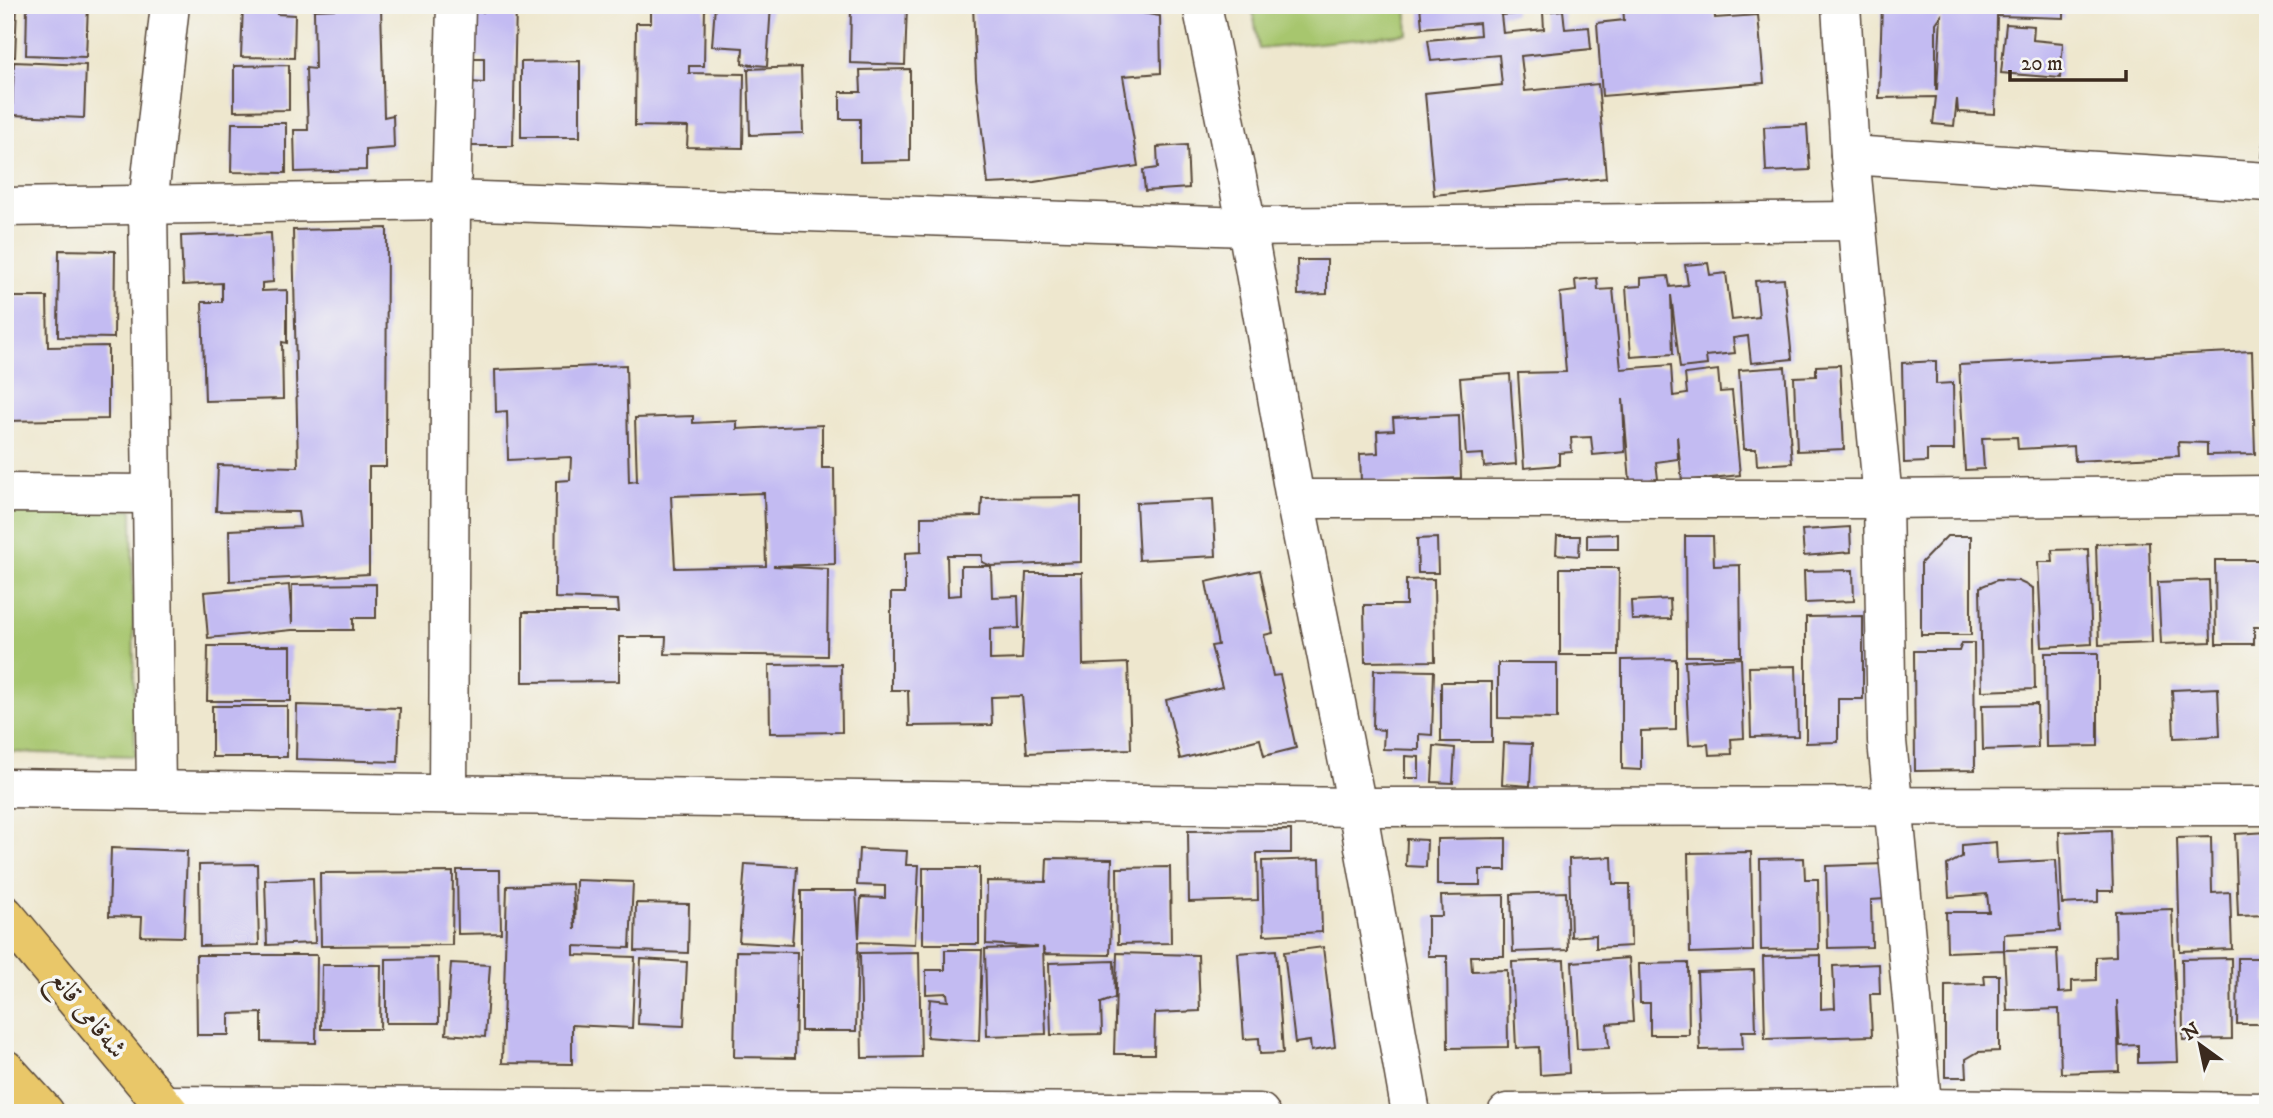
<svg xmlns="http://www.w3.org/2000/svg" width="2273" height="1118" font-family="'IM FELL DW Pica',Amiri,serif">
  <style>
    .green { fill: #a7c66e; stroke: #717846; stroke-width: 2 }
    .building { fill: #c3bbf2; fill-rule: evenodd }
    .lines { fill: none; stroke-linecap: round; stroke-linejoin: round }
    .minor-casing { stroke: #564638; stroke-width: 41 }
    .major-casing { stroke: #564638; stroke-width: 41 }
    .minor { stroke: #fff; stroke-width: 38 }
    .major { stroke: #e9c769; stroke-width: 38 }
    .labels { text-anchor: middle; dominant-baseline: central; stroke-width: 7; stroke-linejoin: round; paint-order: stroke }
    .street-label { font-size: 28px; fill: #3b2a1e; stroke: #f6f6f2 }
  </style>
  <rect width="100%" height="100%" fill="#f6f6f2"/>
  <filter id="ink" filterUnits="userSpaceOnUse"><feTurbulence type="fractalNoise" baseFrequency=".0143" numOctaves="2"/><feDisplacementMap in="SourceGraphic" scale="14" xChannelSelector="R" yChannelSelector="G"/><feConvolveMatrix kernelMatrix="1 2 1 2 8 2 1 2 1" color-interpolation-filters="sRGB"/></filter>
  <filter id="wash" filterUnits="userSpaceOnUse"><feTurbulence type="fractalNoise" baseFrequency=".00686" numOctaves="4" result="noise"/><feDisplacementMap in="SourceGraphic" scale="28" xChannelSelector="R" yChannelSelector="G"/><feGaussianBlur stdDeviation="1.57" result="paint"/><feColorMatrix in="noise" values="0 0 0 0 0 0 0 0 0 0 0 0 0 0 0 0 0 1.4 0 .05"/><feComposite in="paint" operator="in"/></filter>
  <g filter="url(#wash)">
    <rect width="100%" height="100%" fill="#eee7ce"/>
    <!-- green -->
    <g class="green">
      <polygon points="1252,5 1406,5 1408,34 1259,49"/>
      <polygon points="5,510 132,510 135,756 5,752"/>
    </g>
    <g id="blocks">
      <!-- building -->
      <g class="building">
        <polygon points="5,5 17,5 15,57 5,57"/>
        <polygon points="27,5 88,5 86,57 26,55"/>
        <polygon points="243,5 278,5 277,14 295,15 294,58 241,57"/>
        <polygon points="483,5 516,5 513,146 470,146 471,82 484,83 484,58 471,58 471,12 483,12"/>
        <polygon points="651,5 705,5 704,66 689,66 689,73 744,74 743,148 687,147 688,127 635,126 636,23 651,23"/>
        <polygon points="715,5 771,5 767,66 742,64 743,48 712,46"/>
        <polygon points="851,5 907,5 905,65 850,63"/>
        <polygon points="973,5 1094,5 1160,16 1161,73 1123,76 1138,166 1034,182 988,184 976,78"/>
        <polygon points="1420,5 1515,5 1515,14 1501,15 1503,33 1544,29 1543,12 1563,10 1565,29 1589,27 1591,49 1521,56 1525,91 1598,84 1606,178 1434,195 1425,93 1502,85 1499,55 1431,61 1428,40 1480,35 1479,23 1422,28"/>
        <polygon points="1623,5 1714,5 1715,18 1758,15 1764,83 1602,96 1597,23 1624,20"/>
        <path d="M1882,5H2064V18L1997,16L1995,114L1958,112L1957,99L1954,126L1933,124L1936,97L1879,98ZM1941,16L1937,89H1936V23Z"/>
        <polygon points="381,7 384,117 393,115 394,148 366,150 366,170 295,172 294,130 308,130 306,68 315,69 314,10"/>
        <polygon points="2006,24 2034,26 2033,40 2063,43 2060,78 2001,73"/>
        <polygon points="580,61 580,137 521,137 521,62"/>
        <polygon points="14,62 86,65 84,118 12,115"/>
        <polygon points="289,65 289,110 234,111 234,66"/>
        <polygon points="801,67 803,133 750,135 748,69"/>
        <polygon points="910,69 910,161 860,162 860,119 840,119 840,92 861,92 860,70"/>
        <polygon points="232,123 286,123 286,173 231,172"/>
        <polygon points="1807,125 1810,170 1766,172 1764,127"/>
        <polygon points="2266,126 2268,126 2268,158 2262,157"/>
        <polygon points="1187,145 1189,188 1145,191 1143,170 1158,168 1157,147"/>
        <polygon points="387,228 386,467 369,467 369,574 230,581 229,530 300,527 298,512 216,511 218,465 298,467 293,230"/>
        <polygon points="271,233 273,282 262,283 262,291 287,290 287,343 282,342 283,399 205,401 202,302 222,302 222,283 183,285 181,236"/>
        <polygon points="59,250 115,251 114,338 58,337"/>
        <polygon points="1297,260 1327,260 1327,294 1298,295"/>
        <polygon points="1708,263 1710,275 1726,273 1732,320 1759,317 1755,281 1784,279 1792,359 1751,363 1748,336 1733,338 1735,353 1706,356 1707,365 1680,368 1671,295 1673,354 1631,357 1626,287 1641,286 1641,278 1668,276 1670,287 1688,285 1685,265"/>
        <polygon points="1597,278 1598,290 1613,289 1621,369 1671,365 1673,396 1687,394 1685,374 1718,370 1720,392 1732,391 1740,475 1682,481 1677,436 1678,459 1656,462 1658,479 1630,482 1623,399 1625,452 1593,455 1591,437 1571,438 1572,452 1559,453 1559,465 1524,468 1518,373 1566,372 1560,293 1576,291 1575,280"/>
        <polygon points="5,297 47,297 48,347 108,346 108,419 5,421"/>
        <polygon points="2252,351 2255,454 2207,455 2207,443 2178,442 2179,456 2075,461 2074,446 2018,449 2017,437 1982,438 1984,469 1965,470 1959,365"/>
        <polygon points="1936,361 1936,384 1953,383 1954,450 1927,450 1927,462 1904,463 1902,363"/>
        <path d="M626,365L629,482L637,481L635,418L693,416V423L737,421V429L822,425V468H834L835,564L773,566L828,569L827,656L665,654L666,637H619V681L523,682V612H619L618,600L555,598L556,481L570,480L571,457L508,460L507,411L496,412L495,370ZM764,493L766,566L675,568L671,496Z"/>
        <polygon points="1840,365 1844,449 1797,451 1794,377 1816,376 1816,366"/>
        <polygon points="1785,367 1792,463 1757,465 1756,449 1744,449 1739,370"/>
        <polygon points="1510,374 1516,464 1484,467 1483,454 1466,455 1460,378"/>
        <polygon points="1459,415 1461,478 1361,482 1360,454 1378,453 1377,431 1394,430 1393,418"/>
        <path d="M1081,497V562L991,566L992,597L1018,596L1019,628L990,629V660L1022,659L1026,573H1082L1083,665L1128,663L1131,749L1027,753L1022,696L991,697L992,725L909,726L908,690H891V593H905V553L921,552V517L981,516L982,498ZM947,555H982V562L991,566H961V595L948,596Z"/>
        <polygon points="1213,499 1216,556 1139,560 1136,503"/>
        <polygon points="1850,527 1851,552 1804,556 1802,530"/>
        <polygon points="1618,534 1618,549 1587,549 1587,535"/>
        <polygon points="1557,536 1580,536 1579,556 1556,554"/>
        <polygon points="1685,536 1713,536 1714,566 1740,565 1741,656 1686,656"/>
        <polygon points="1947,536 1971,536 1971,635 1921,635 1921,563"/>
        <polygon points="1437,538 1438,573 1418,573 1417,539"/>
        <polygon points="2149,542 2152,643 2099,645 2096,544"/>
        <polygon points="2088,549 2092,644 2042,647 2038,562 2053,562 2052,550"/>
        <polygon points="2215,560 2268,560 2268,627 2254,627 2254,644 2216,644"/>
        <polygon points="1560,568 1619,568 1618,655 1560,655"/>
        <polygon points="1260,570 1273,633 1264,635 1273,676 1280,675 1296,748 1264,756 1260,739 1180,759 1166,700 1222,687 1211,646 1218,645 1206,582"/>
        <polygon points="1853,570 1854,601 1805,603 1804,571"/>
        <polygon points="1434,579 1435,661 1365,662 1364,605 1406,605 1406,580"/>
        <polygon points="1997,580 2018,581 2033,588 2035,689 1982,691 1980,587"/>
        <polygon points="2209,580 2211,642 2161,644 2158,582"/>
        <polygon points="376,584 376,618 353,618 353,630 292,630 208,638 204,592 289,585 292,624 292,585"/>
        <polygon points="1670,599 1671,619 1632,620 1631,601"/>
        <polygon points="1863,616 1863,699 1838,699 1838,742 1806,743 1806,617"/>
        <polygon points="1962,643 1974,643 1975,770 1915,771 1914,651 1959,651"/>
        <polygon points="208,646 291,646 291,701 207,701"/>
        <polygon points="2045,653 2098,653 2098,746 2046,747"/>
        <polygon points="1741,658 1744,738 1731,739 1732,754 1709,755 1708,744 1689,745 1685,661"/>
        <polygon points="1676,659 1676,730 1641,731 1641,770 1622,769 1622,660"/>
        <polygon points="1498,663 1557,663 1557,719 1498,718"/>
        <polygon points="841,664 842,732 770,733 769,665"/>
        <polygon points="1796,666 1798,736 1751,737 1749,667"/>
        <polygon points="1374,670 1434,671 1432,735 1419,734 1419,750 1383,749 1384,730 1373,729"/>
        <rect x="1441" y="682" width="51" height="60"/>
        <polygon points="2218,688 2220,736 2174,738 2172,690"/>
        <polygon points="2037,704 2038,748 1983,750 1982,705"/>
        <polygon points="297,705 400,708 398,762 296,759"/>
        <rect x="212" y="706" width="75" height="51"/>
        <polygon points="1504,743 1532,744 1530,786 1502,784"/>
        <polygon points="1434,746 1455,748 1453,783 1432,782"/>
        <polygon points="1405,756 1419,757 1419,778 1405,778"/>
        <polygon points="1291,830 1291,853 1257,853 1258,900 1189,902 1188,831"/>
        <polygon points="2111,830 2113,891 2098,891 2098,902 2062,904 2059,832"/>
        <polygon points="2268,832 2268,915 2238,916 2235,834"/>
        <polygon points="2211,837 2212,893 2230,892 2232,949 2180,951 2177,838"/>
        <polygon points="1506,838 1506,870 1480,870 1480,885 1437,885 1437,839"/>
        <polygon points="1407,839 1427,840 1426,867 1406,866"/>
        <polygon points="1996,842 1997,863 2056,860 2060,931 2004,934 2004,950 2057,949 2059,993 2072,992 2072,981 2096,980 2096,957 2116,956 2115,911 2172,909 2178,1062 2138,1063 2138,1045 2120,1046 2117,1000 2119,1071 2061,1073 2059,1009 2007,1011 2004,950 1947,952 1946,912 1989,912 1987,894 1949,897 1947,865 1962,857 1962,845"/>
        <polygon points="111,848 187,851 184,937 141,936 142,917 109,916"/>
        <polygon points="859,849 907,851 906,865 919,865 915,944 858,942 856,1031 801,1031 801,891 856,891 859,938 861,897 885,898 885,886 857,885"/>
        <polygon points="1751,852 1753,951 1690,953 1688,853"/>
        <polygon points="1612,857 1613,884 1630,884 1631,946 1596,948 1596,935 1571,937 1569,859"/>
        <polygon points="1047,858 1112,859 1110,955 1045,954 1043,947 1046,1034 987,1036 985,949 1038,947 986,944 987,881 1046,882"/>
        <polygon points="1804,858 1805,879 1818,879 1819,949 1761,950 1760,859"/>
        <polygon points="1320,859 1322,932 1264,935 1262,861"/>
        <polygon points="257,864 259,945 200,946 199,865"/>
        <polygon points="745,864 797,867 792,945 739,942"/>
        <polygon points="1884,864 1885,899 1871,900 1872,947 1828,948 1826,866"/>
        <polygon points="1170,867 1171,943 1118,944 1117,868"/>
        <rect x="923" y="868" width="56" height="76"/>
        <polygon points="457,870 500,870 501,933 458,934"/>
        <polygon points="453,872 452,945 321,946 320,873"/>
        <polygon points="313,878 315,943 267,945 265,880"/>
        <polygon points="576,880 633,882 630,948 574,946 574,955 635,957 632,1028 572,1025 572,1064 502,1063 507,886 572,884 575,930"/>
        <polygon points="1566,892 1568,950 1513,952 1511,894"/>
        <polygon points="1504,895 1504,956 1471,956 1472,971 1507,970 1508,1047 1448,1048 1447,956 1428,956 1428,916 1442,916 1441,896"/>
        <polygon points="636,903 689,904 688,953 635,951"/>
        <polygon points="1323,947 1335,1047 1311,1051 1310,1041 1295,1043 1284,952"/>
        <polygon points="945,950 982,950 979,1041 927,1037 930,999 948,1001 947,993 926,994 926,970 945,970"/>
        <polygon points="1276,950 1283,1053 1260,1054 1259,1038 1244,1039 1238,953"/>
        <polygon points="736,951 797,952 795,1058 734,1057"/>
        <polygon points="919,952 921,1057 862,1058 860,953"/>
        <polygon points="1117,953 1198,955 1200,1011 1155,1013 1154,1054 1114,1054"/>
        <polygon points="196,955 317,955 316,1043 262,1042 262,1013 229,1014 229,1035 197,1035"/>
        <polygon points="1821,955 1821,1009 1835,1008 1833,966 1879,964 1880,994 1870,994 1872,1036 1765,1039 1763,957"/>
        <polygon points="438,958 439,1023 386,1023 386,959"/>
        <polygon points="1629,958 1633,1022 1607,1024 1609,1048 1577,1049 1572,962"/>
        <polygon points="2231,958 2232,1039 2183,1040 2182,959"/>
        <polygon points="2238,958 2268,958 2268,1024 2237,1024"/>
        <polygon points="641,959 687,962 684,1026 638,1024"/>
        <polygon points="1564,960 1569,1073 1540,1075 1539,1047 1516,1048 1512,962"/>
        <polygon points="1114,961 1115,998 1101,1003 1102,1034 1051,1035 1049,963"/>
        <polygon points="451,963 490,965 485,1037 446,1034"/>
        <polygon points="1688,963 1689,1035 1650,1035 1650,1003 1640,1003 1639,964"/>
        <polygon points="322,965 381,965 380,1029 321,1029"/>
        <polygon points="1754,970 1756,1031 1742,1031 1743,1049 1700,1050 1697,972"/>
        <polygon points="1984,975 1999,975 1999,1051 1978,1052 1966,1059 1967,1077 1945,1077 1945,985 1985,984"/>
      </g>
    </g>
  </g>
  <g filter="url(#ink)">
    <use href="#blocks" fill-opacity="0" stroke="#564638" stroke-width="2"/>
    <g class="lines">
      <defs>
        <g id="minor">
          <polyline points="1202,5 1247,227 1295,499 1357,807 1411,1113"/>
          <polyline points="1841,5 1850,155 1883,499 1887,741 1923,1113"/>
          <polyline points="1850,155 2268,182"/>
          <polyline points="5,207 451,200 1247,227 1856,221"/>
          <polyline points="5,493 152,494"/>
          <polyline points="1295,499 1883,499 2268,495"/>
          <polyline points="5,788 1357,807 2268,806"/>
          <polyline points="156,790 148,205 170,5"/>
          <polyline points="448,794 451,200 456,5"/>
          <polyline points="163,1105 1260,1113"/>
          <polyline points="1507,1113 1922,1108 2268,1112"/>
        </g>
        <g id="major">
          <polyline points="5,915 170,1113"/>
          <polyline points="5,1069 45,1113"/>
        </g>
      </defs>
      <!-- minor casing -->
      <use href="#minor" class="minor-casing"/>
      <!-- major casing -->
      <use href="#major" class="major-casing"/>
      <!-- minor -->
      <use href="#minor" class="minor"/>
      <!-- major -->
      <use href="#major" class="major"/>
    </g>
  </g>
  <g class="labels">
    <!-- street labels -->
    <g class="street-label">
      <text transform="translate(88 1014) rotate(51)">شەقامی قانع</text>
    </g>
  </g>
  <!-- margin -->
  <rect width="2273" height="1118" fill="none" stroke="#f6f6f2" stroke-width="28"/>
  <!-- north arrow -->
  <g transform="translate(2200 1045) rotate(327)" stroke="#f6f6f2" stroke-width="5" paint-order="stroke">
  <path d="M0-5L12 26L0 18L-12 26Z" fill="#3b2a1e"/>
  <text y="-10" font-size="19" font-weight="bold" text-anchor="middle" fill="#3b2a1e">N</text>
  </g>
  <!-- scale -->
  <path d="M2010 70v10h116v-10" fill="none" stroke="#3b2a1e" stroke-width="3.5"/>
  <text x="2021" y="70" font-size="21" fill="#3b2a1e" stroke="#f6f6f2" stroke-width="5" paint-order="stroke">20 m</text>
</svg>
